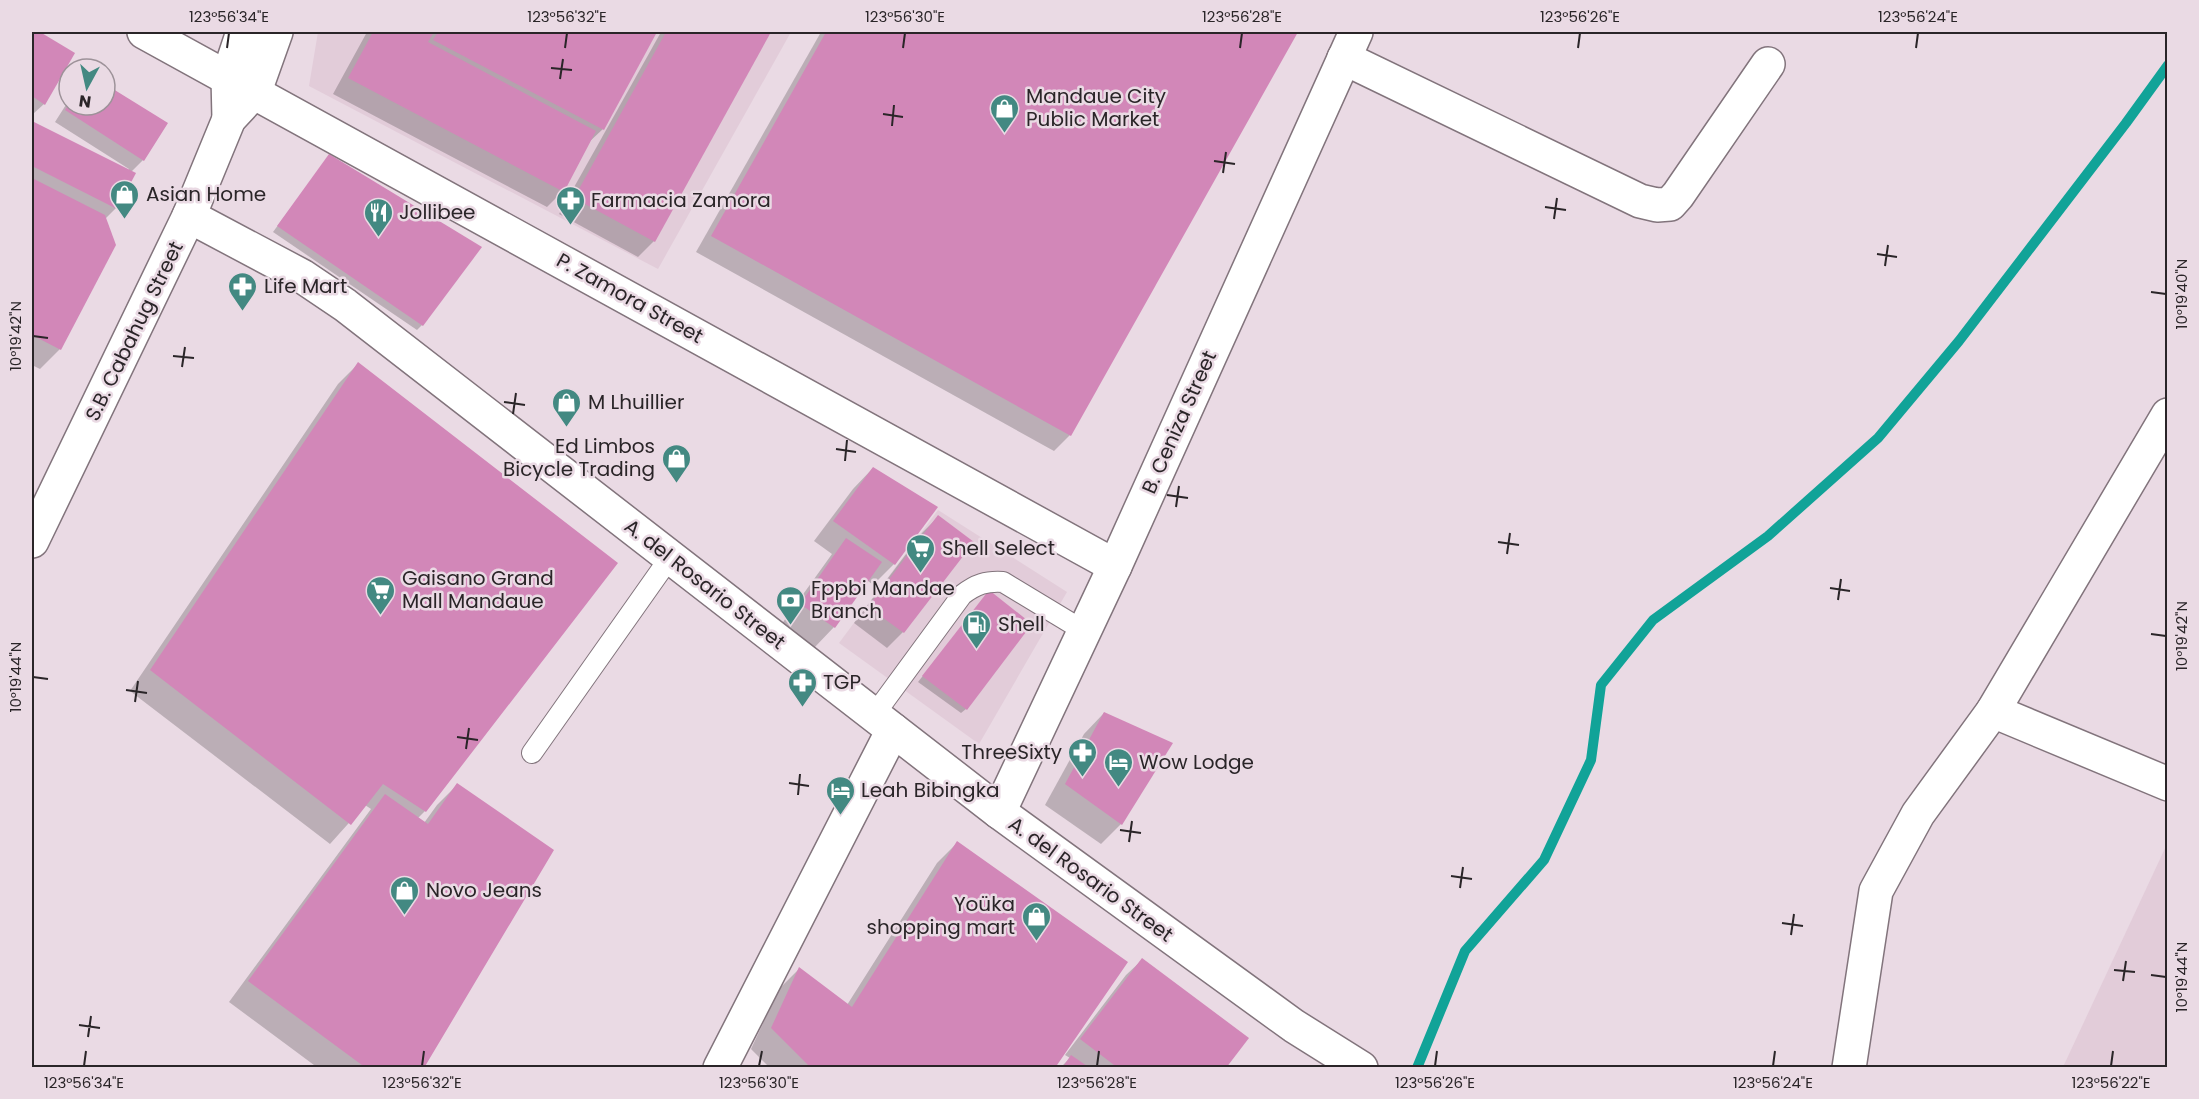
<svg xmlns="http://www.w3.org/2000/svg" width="2199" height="1099" font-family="Poppins,sans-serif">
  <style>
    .built { fill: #e2ccd9 }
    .shadow { fill: #0003 }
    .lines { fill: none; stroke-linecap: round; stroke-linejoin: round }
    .stream { stroke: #11a398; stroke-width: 10 }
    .building { fill: #d287b8 }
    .service-casing { stroke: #82747c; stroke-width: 22 }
    .minor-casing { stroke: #82747c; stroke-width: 36 }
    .tertiary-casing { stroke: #82747c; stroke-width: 36 }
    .service { stroke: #fff; stroke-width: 20 }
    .minor { stroke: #fff; stroke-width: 33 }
    .tertiary { stroke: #fff; stroke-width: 33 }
    .ticks { fill: none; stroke: #2a2528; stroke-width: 2 }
    .labels { text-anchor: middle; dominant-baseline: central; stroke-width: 5; stroke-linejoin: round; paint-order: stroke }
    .poi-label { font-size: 20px; fill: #2a2528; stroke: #eadae4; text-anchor: start }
    .street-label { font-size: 20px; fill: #2a2528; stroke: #eadae4 }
    .neatline { fill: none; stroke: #2a2528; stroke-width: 2 }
    .ticks-label { font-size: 15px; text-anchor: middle; fill: #2a2528 }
  </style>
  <rect width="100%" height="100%" fill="#eadae4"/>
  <!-- built -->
  <g class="built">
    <polygon points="318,32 791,32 658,269 309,86"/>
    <polygon points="938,510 1067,592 979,744 839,643"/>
    <polygon points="2167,844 2167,1067 2063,1067"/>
  </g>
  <!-- shadow -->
  <g class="shadow">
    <polygon points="32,32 37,32 73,53 44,104 33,114"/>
    <polygon points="367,32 655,32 603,129 588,143 563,191 547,207 333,94"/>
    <polygon points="661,32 769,32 654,241 638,257 559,214"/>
    <polygon points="821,32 1296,32 1070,435 1054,451 696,252"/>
    <polygon points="105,86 143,160 131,172 116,208 105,219 60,349 40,369 32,365 32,123 128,171 129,169 55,122 69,100 69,105 105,105"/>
    <polygon points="329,156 422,325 417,330 273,232"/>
    <polygon points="358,364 425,811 418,818 424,823 437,805 457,785 422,1068 318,1068 229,1002 371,809 365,805 330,844 130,691 338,384"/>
    <polygon points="873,468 936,508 894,564 873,585 867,580 834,627 814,648 781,625 832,554 814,541 853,489"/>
    <polygon points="938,517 903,632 887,648 854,623 922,533"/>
    <polygon points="989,592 966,709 961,713 918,682"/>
    <polygon points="1104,713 1121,824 1101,844 1045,805 1084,734"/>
    <polygon points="957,843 1053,1068 770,1068 751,1049 779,989 799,969 847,1005 937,863"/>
    <polygon points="1142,960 1224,1068 1060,1068 1070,1058 1065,1055 1126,975"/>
  </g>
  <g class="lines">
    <!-- stream -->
    <polyline class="stream" points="1417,1068 1465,951 1544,860 1591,760 1601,685 1653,620 1768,536 1878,438 1959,341 2126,123 2168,65"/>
  </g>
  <!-- building -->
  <g class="building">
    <polygon points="32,32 40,32 75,53 45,105 32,96"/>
    <polygon points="373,32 434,32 428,42 596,131 564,192 348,78"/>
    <polygon points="438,32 657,32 604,130 433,40"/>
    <polygon points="666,32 771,32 655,242 574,198"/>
    <polygon points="826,32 1298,32 1071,436 711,236"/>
    <polygon points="105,84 168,123 144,161 65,110 68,105 105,105"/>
    <polygon points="32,121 136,173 117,209 32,166"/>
    <polygon points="329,154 482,247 423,326 277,226"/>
    <polygon points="32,178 105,215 116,245 61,350 32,335"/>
    <polygon points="358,362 618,563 426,812 383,784 351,825 150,670"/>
    <polygon points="873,467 938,507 895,565 833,521"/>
    <polygon points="938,515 974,542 904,633 868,607"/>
    <polygon points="846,538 882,562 835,628 800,604"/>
    <polygon points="989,590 1032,624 967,710 922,676"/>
    <polygon points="1104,712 1173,743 1122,825 1065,784"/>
    <polygon points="457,783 554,850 424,1068 366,1068 248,981 385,794 428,824"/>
    <polygon points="957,841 1128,962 1055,1068 811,1068 771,1028 799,967 852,1007"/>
    <polygon points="1142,958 1249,1038 1226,1068 1118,1068 1080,1039"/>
    <polygon points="1071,1055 1090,1068 1062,1068"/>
  </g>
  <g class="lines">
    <defs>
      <g id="service">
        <path d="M874,715L962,595C976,584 986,581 1003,582L1084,631"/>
        <polyline points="532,753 671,556"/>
      </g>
      <g id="minor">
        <polyline points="144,32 1115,566"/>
        <polyline points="1344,58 1640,201 1657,205 1670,204 1678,195 1768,64"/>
        <polyline points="1993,711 2168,784"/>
        <polyline points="999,812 1115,566 1356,32"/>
        <polyline points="720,1068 893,730"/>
        <polyline points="1849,1068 1876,891 1918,814 1993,711 2168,415"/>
      </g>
      <g id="tertiary">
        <polyline points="229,119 228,77 243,32"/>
        <polyline points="189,216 302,276 345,305 999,812 1294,1026 1361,1068"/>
        <polyline points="32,541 189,216 229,119 255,91 276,32"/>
      </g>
    </defs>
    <!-- service casing -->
    <use href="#service" class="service-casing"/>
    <!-- minor casing -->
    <use href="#minor" class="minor-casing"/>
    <!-- tertiary casing -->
    <use href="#tertiary" class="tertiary-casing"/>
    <!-- service -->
    <use href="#service" class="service"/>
    <!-- minor -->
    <use href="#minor" class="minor"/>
    <!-- tertiary -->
    <use href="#tertiary" class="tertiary"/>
  </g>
  <!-- ticks -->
  <path class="ticks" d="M227,48L229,33M565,48L567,33M903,48L905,33M1240,48L1242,33M1578,48L1580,33M1916,48L1918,33M551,68L572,70M560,79L563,59M883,114L903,117M892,126L894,105M1214,161L1235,164M1223,173L1226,152M1545,207L1566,210M1554,219L1557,198M1877,254L1897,257M1885,266L1888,245M2151,292L2166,294M33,336L48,338M173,356L194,358M182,367L185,347M504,402L525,405M513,414L516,393M836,449L856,452M845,461L847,440M1167,495L1188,498M1176,507L1179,486M1498,542L1519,545M1507,554L1510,533M1830,588L1850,591M1838,600L1841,579M2151,634L2166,636M33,677L48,679M126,690L147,693M135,702L138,681M457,737L478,740M466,749L469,728M789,783L809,786M798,795L800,774M1120,830L1141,833M1129,842L1132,821M1451,876L1472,879M1460,888L1463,867M1782,923L1803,926M1791,935L1794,914M2114,970L2135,972M2151,975L2166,977M2123,981L2126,961M79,1025L100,1028M88,1037L91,1016M84,1066L86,1051M422,1066L424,1051M759,1066L762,1051M1097,1066L1099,1051M1435,1066L1437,1051M1773,1066L1775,1051M2111,1066L2113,1051"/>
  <!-- icons -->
  <defs>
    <symbol id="shop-pin" viewBox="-11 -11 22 30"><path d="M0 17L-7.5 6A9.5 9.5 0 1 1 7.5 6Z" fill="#438982" stroke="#eadae4"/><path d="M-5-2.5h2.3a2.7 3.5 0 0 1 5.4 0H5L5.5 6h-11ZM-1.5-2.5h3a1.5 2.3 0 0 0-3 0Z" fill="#fff"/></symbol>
    <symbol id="pharmacy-pin" viewBox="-11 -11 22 30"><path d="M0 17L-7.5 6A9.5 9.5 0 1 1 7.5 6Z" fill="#438982" stroke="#eadae4"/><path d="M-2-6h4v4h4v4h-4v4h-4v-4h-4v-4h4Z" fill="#fff"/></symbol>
    <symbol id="restaurant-pin" viewBox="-11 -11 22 30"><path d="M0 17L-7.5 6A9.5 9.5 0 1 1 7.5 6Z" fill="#438982" stroke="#eadae4"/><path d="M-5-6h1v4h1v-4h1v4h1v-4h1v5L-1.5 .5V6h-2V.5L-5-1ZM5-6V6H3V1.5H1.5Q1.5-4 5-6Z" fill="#fff"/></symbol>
    <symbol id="supermarket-pin" viewBox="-11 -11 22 30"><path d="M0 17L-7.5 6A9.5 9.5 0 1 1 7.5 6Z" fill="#438982" stroke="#eadae4"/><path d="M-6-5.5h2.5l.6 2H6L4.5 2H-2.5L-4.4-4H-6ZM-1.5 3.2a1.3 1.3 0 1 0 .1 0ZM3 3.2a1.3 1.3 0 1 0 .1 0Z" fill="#fff"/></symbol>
    <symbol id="bank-pin" viewBox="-11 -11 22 30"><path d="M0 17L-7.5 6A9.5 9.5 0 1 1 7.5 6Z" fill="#438982" stroke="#eadae4"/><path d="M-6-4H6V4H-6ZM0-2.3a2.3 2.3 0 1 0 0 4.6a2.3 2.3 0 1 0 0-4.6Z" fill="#fff"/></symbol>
    <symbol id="fuel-pin" viewBox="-11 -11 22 30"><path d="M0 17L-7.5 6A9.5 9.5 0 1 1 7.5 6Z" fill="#438982" stroke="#eadae4"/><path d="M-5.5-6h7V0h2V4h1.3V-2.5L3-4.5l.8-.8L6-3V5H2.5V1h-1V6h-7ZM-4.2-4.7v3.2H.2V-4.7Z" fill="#fff"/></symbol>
    <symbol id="hotel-pin" viewBox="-11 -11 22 30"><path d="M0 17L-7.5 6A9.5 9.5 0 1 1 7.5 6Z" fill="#438982" stroke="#eadae4"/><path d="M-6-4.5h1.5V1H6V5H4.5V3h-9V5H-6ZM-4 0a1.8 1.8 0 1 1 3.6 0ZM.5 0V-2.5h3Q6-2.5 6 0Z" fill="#fff"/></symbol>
  </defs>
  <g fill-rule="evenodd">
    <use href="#shop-pin" x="988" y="92" width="33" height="45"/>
    <use href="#shop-pin" x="108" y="178" width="33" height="45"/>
    <use href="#pharmacy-pin" x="554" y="184" width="33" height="45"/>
    <use href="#restaurant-pin" x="362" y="196" width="33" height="45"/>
    <use href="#pharmacy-pin" x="226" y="270" width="33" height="45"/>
    <use href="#shop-pin" x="550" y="386" width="33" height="45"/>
    <use href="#shop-pin" x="660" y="442" width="33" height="45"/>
    <use href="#supermarket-pin" x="904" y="532" width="33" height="45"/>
    <use href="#supermarket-pin" x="364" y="574" width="33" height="45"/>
    <use href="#bank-pin" x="774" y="584" width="33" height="45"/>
    <use href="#fuel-pin" x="960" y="608" width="33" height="45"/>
    <use href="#pharmacy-pin" x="786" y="666" width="33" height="45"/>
    <use href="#pharmacy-pin" x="1066" y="736" width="33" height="45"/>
    <use href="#hotel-pin" x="1102" y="746" width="33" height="45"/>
    <use href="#hotel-pin" x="824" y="774" width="33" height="45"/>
    <use href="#shop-pin" x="388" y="874" width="33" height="45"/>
    <use href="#shop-pin" x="1020" y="900" width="33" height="45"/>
  </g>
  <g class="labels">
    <!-- poi labels -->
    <g class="poi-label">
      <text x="1026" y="96">Mandaue City<tspan x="1026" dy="23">Public Market</tspan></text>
      <text x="146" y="194">Asian Home</text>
      <text x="591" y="200">Farmacia Zamora</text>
      <text x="399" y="212">Jollibee</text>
      <text x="264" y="286">Life Mart</text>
      <text x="588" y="402">M Lhuillier</text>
      <text x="655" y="446" text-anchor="end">Ed Limbos<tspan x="655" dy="23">Bicycle Trading</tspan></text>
      <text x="942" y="548">Shell Select</text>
      <text x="402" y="578">Gaisano Grand<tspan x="402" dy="23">Mall Mandaue</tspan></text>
      <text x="811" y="588">Fppbi Mandae<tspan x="811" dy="23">Branch</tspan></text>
      <text x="998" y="624">Shell</text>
      <text x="823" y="682">TGP</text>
      <text x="1062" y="752" text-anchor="end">ThreeSixty</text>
      <text x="1139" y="762">Wow Lodge</text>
      <text x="861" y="790">Leah Bibingka</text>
      <text x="426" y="890">Novo Jeans</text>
      <text x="1015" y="904" text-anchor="end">Yoüka<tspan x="1015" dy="23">shopping mart</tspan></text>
    </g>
    <!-- street labels -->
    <g class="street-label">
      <text transform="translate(630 298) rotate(29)">P. Zamora Street</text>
      <text transform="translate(134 331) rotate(-64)">S.B. Cabahug Street</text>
      <text transform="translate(1179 422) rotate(-66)">B. Ceniza Street</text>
      <text transform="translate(705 584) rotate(38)">A. del Rosario Street</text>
      <text transform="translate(1091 879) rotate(36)">A. del Rosario Street</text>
    </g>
  </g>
  <!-- border -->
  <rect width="2199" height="1099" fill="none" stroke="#eadae4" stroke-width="66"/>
  <!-- north arrow -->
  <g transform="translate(87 87) rotate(188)"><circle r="28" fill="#eadae4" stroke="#9d9299" stroke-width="1.5"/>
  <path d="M0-4.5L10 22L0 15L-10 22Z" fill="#438982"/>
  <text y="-9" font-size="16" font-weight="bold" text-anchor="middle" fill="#2a2528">N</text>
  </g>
  <rect x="33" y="33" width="2133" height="1033" class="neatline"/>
  <g class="ticks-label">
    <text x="229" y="22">123°56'34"E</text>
    <text x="567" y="22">123°56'32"E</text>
    <text x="905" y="22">123°56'30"E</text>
    <text x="1242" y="22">123°56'28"E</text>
    <text x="1580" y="22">123°56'26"E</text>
    <text x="1918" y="22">123°56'24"E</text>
    <text transform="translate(2182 294) rotate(-90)" y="5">10°19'40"N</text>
    <text transform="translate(16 336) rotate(-90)" y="5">10°19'42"N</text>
    <text transform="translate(2182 636) rotate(-90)" y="5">10°19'42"N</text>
    <text transform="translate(16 677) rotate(-90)" y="5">10°19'44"N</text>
    <text transform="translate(2182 977) rotate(-90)" y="5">10°19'44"N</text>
    <text x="84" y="1088">123°56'34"E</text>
    <text x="422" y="1088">123°56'32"E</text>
    <text x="759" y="1088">123°56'30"E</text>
    <text x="1097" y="1088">123°56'28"E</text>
    <text x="1435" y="1088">123°56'26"E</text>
    <text x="1773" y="1088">123°56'24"E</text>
    <text x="2111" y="1088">123°56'22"E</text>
  </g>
</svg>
